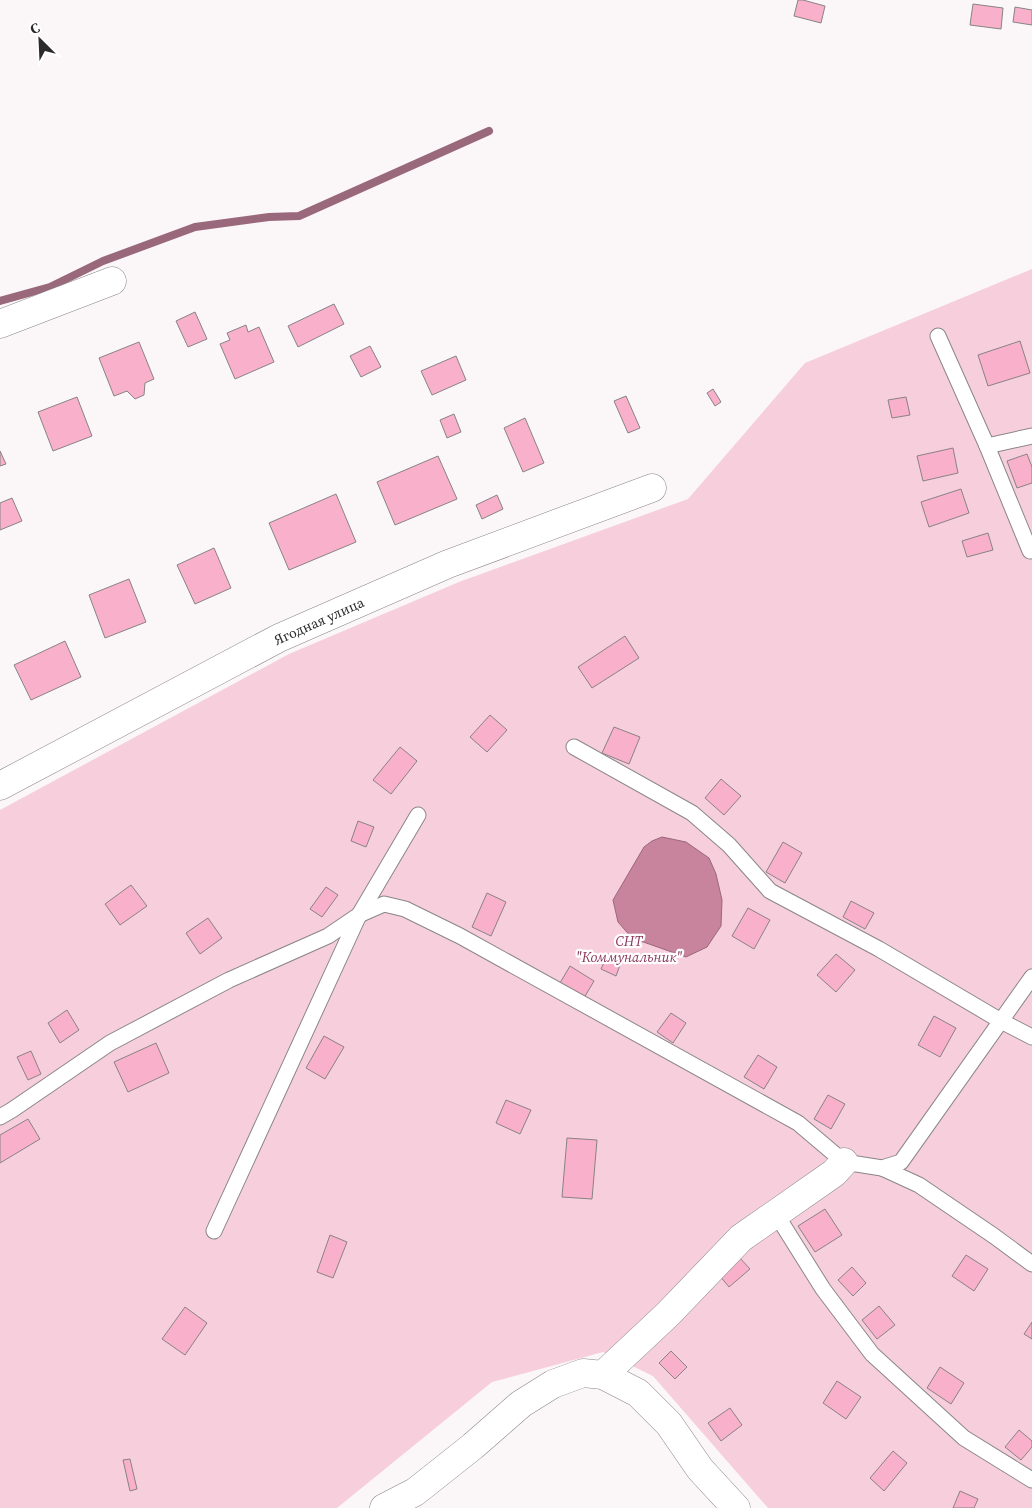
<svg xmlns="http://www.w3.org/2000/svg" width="1032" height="1508" font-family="'Source Serif 4',serif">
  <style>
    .green { fill: #f7cedc }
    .water { fill: #c8839d; stroke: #99687b }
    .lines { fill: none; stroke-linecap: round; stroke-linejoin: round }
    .stream { stroke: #99687b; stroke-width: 8 }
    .building { fill: #f9b0ca; stroke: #888384 }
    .lane-casing { stroke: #8b8688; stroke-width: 17 }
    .street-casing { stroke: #8b8688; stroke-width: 29 }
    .lane { stroke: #fff; stroke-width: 15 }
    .street { stroke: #fff; stroke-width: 28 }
    .labels { text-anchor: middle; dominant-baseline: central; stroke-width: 4.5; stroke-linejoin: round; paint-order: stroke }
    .street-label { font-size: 14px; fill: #2c2a2b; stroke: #fff }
    .park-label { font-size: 14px; font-style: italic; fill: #89355a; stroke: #fff }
  </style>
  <rect width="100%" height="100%" fill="#fbf6f7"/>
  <!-- green -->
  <polygon class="green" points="1032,269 1032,1508 768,1508 653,1376 603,1352 492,1382 337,1508 0,1508 0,810 289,654 459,582 688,499 805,363"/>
  <!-- water -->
  <polygon class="water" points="662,837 686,842 709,858 716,874 722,900 721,926 707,947 686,957 632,938 618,922 613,900 644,847 652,841"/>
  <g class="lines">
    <!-- stream -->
    <polyline class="stream" points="0,301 50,287 103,261 195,227 269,217 299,216 489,131"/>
  </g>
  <!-- building -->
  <g class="building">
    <polygon points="798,0 803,0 825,6 821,23 794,16"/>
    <polygon points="973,4 1003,8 1001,29 970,25"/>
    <polygon points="1015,7 1032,10 1032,25 1013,22"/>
    <polygon points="334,304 344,324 298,347 288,326"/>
    <polygon points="195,312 207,339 188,347 176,321"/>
    <polygon points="246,325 248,332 259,327 274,362 235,379 220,344 230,340 227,333"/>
    <polygon points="1020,341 1030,373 988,386 978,355"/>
    <polygon points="139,342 154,379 145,383 144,395 135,399 127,391 114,396 99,358"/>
    <polygon points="370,346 381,367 361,377 350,356"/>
    <polygon points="456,356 466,380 432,395 421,371"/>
    <polygon points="713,389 721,402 715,406 707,393"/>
    <polygon points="626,396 640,428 628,433 614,401"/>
    <polygon points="77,397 92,436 53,451 38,412"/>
    <polygon points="906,397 910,415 892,418 888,400"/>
    <polygon points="454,414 461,432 447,438 440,420"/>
    <polygon points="525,418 544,463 523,472 504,428"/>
    <polygon points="953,448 958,473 923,481 917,456"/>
    <polygon points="0,451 6,464 0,466"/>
    <polygon points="1027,454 1032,467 1032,483 1017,488 1007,461"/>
    <polygon points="438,456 457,499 395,525 377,482"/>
    <polygon points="961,489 969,513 929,527 921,502"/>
    <polygon points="336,494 356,542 289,570 269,523"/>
    <polygon points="497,495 503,509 482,519 476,505"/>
    <polygon points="12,498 22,521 0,530 0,503"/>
    <polygon points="988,533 993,550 967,557 962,541"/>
    <polygon points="214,548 231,588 195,604 177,565"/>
    <polygon points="129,579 146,622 105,638 89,595"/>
    <polygon points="625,636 639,658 592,688 578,667"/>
    <polygon points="65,641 81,677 31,700 14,665"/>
    <polygon points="490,715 507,730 487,752 470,737"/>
    <polygon points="614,727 640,737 629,764 602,753"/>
    <polygon points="400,747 417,761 391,794 373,780"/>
    <polygon points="721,779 741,796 724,815 705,798"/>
    <polygon points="358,821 374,827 366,847 351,841"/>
    <polygon points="783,842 802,853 785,883 766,872"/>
    <polygon points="131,885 147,906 120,925 105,904"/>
    <polygon points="326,887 338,895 322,917 310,909"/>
    <polygon points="487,893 506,902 491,936 472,927"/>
    <polygon points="851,901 874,913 865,929 843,917"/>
    <polygon points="748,908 770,920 754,949 732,936"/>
    <polygon points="208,918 222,938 200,954 186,933"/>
    <polygon points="608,954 622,960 616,976 601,969"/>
    <polygon points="836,954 855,970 836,992 817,975"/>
    <polygon points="570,966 594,981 584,998 560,983"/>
    <polygon points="67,1010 79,1030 60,1043 48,1023"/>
    <polygon points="671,1013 686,1023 673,1043 657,1032"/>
    <polygon points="934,1016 956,1028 940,1057 918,1045"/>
    <polygon points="324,1036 344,1047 325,1079 306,1068"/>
    <polygon points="156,1043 169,1073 128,1092 114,1062"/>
    <polygon points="31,1051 41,1074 28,1080 17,1057"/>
    <polygon points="758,1055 777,1067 764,1089 744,1077"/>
    <polygon points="828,1095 845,1104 831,1129 814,1119"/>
    <polygon points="506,1100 531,1110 520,1134 496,1123"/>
    <polygon points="28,1119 40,1139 0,1163 0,1135"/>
    <polygon points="567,1138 597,1140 592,1199 562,1197"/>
    <polygon points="825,1209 842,1235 815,1252 798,1226"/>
    <polygon points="330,1235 347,1242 333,1278 317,1272"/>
    <polygon points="966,1255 988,1269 974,1291 952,1276"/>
    <polygon points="739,1257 750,1269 729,1287 719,1275"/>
    <polygon points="852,1267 866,1283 853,1296 838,1280"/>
    <polygon points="879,1306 895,1325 877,1339 862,1320"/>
    <polygon points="185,1307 207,1323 185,1355 162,1339"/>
    <polygon points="1032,1322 1032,1339 1024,1334"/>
    <polygon points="671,1351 687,1367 675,1379 659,1363"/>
    <polygon points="940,1367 964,1383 951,1404 927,1388"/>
    <polygon points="837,1381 861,1397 846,1419 823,1403"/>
    <polygon points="730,1408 742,1425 721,1441 708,1423"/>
    <polygon points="1019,1430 1032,1441 1032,1447 1021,1460 1005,1447"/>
    <polygon points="893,1451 907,1463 884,1491 870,1478"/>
    <polygon points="130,1459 137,1489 130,1491 123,1460"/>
    <polygon points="960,1491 978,1499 974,1508 953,1508"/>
  </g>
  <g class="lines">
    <defs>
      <g id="lane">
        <polyline points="938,336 987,446 1030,551"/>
        <polyline points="987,446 1032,436"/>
        <polyline points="574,747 692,813 729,845 770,891 879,949 1001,1021 1032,1037"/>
        <polyline points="0,1117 12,1110 110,1043 229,980 328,936 359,915 384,904 405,909 460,936 798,1123 844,1162 882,1168 901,1162 1032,977"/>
        <polyline points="882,1168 919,1185 994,1236 1032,1264"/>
        <polyline points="776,1214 823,1289 872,1354 964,1438 1032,1480"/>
        <polyline points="214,1231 359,915 418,815"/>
      </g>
      <g id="street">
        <polyline points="0,324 112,281"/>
        <polyline points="0,786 279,638 448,564 652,488"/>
        <polyline points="603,1375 668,1314 741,1238 834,1173 844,1162"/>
        <polyline points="384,1508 415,1492 473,1446 521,1404 553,1384 583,1373 603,1375 638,1393 669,1424 700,1469 736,1508"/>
      </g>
    </defs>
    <!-- lane casing -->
    <use href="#lane" class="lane-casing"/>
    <!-- street casing -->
    <use href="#street" class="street-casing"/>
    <!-- lane -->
    <use href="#lane" class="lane"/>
    <!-- street -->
    <use href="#street" class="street"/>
  </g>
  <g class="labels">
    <!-- street labels -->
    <g class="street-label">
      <text transform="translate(319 621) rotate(-24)">Ягодная улица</text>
    </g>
    <!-- park labels -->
    <g class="park-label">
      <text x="629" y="941">СНТ<tspan x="629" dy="16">"Коммунальник"</tspan></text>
    </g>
  </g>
  <!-- north arrow -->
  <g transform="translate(40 40) rotate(336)" stroke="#ffffff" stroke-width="4" paint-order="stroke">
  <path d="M0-4L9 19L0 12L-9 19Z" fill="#2c2a2b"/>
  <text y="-8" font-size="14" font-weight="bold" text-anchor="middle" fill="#2c2a2b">С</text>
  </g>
</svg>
